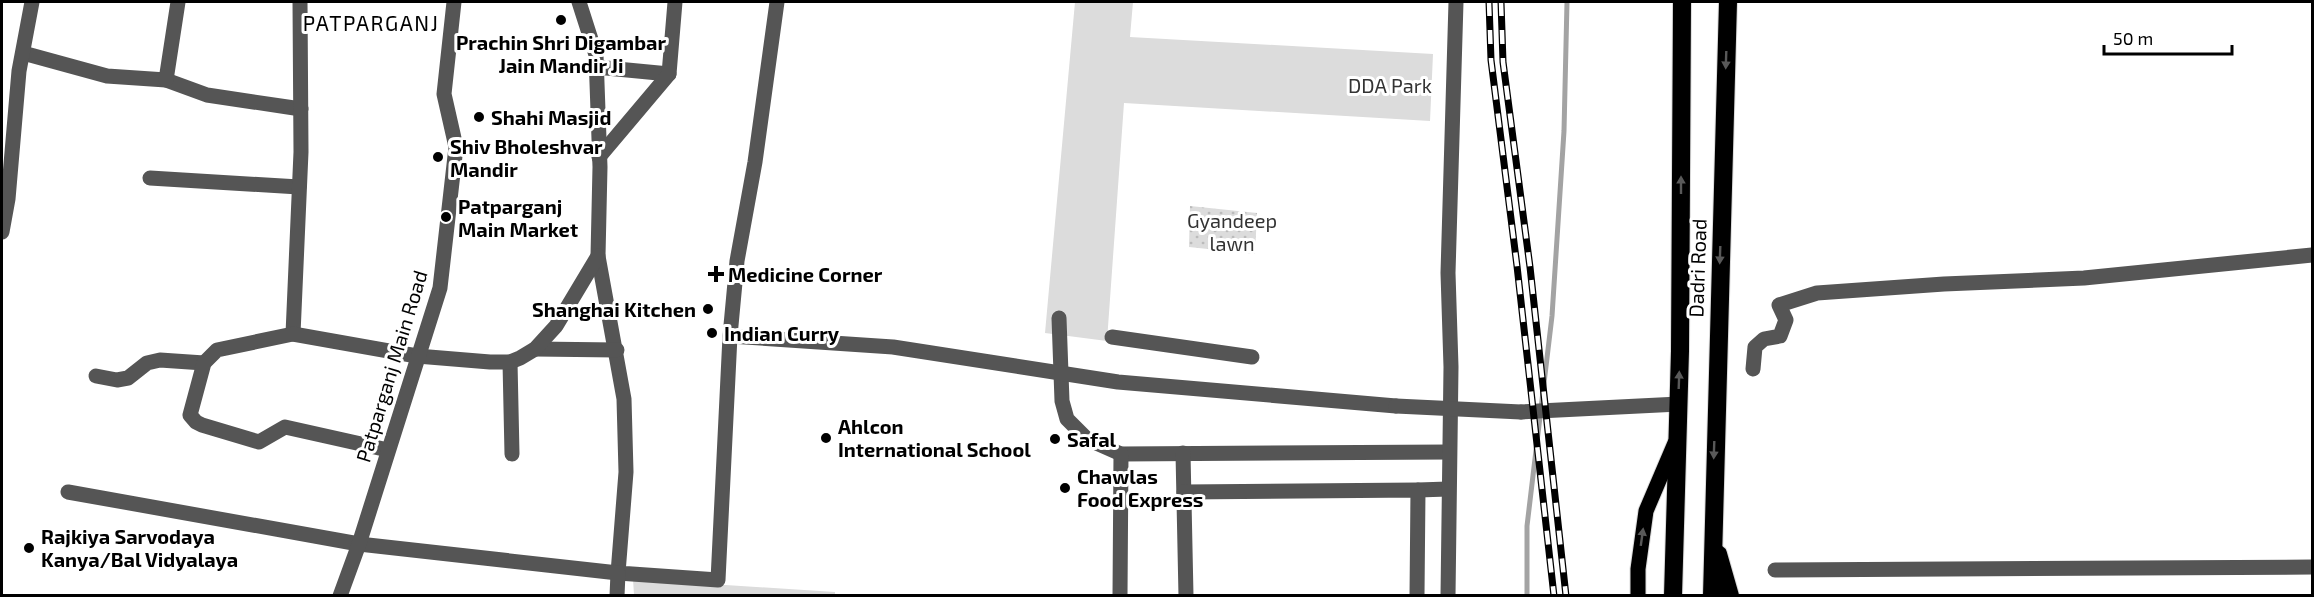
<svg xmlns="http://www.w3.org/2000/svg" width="2314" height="597" font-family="'Exo 2',sans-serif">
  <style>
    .park { fill: #dcdcdc }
    .garden { fill: url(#garden-dots) }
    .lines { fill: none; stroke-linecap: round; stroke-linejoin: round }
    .stream { stroke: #a3a3a3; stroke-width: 5 }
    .major-casing { stroke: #dbdbdb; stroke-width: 17 }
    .highway-casing { stroke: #dbdbdb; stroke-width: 20 }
    .minor { stroke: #555; stroke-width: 15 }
    .major { stroke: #000; stroke-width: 15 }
    .highway { stroke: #000; stroke-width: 18 }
    .rail-casing { stroke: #000; stroke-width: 7 }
    .rail { stroke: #fff; stroke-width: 4.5; stroke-dasharray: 14; stroke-linecap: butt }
    .minor-bridge { stroke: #555; stroke-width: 15 }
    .oneway { fill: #595959 }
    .poi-dot { fill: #000; stroke: #fff; stroke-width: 2 }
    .labels { text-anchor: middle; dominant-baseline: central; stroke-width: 6; stroke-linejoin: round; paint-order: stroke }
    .poi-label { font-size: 20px; font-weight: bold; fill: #000; stroke: #fff; text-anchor: start }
    .park-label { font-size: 20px; fill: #333; stroke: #fff }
    .street-label { font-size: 20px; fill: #000; stroke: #fff }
    .neighbourhood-label { font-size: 21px; letter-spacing: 1.5px; fill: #000; stroke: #fff }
  </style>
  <defs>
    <pattern id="garden-dots" width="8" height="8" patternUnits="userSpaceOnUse" patternTransform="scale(1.5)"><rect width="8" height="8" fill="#dcdcdc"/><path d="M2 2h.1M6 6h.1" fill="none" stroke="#bbb" stroke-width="1.8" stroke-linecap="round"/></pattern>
  </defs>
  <rect width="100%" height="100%" fill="#fff"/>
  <!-- park -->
  <g class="park">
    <polygon points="1075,2 1133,2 1130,37 1433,54 1430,121 1124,103 1107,341 1045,333"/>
    <polygon points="633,579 835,592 835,595 634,595"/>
  </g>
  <!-- garden -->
  <polygon class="garden" points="1190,206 1257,213 1255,254 1189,247"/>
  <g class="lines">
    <!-- stream -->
    <polyline class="stream" points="1527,596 1527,526 1552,316 1564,131 1567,2"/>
    <defs>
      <polyline id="major" points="1638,596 1638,569 1646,511 1675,443"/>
      <g id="highway">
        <polyline points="1718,554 1730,596"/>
        <polyline points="1673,596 1680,351 1682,2"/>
        <polyline points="1712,596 1728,2"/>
      </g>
    </defs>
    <!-- major casing -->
    <use href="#major" class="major-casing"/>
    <!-- highway casing -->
    <use href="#highway" class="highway-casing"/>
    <!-- minor -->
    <g class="minor">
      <polyline points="579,2 596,55 600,167 598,256 624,399 626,472 618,573 718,580 730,336 737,261 755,162 777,2"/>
      <polyline points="23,53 107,76 166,80 207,95 301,109"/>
      <polyline points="596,67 669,74"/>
      <polyline points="166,80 178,2"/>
      <polyline points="599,157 669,74 675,2"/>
      <polyline points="150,178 299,187"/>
      <polyline points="2,232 8,199 19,71 32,2"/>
      <polyline points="1059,318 1062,401 1067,419 1087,439 1121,454 1449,452"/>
      <polyline points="293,334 301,152 300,2"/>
      <polyline points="730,336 893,347 1118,382 1396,406"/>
      <polyline points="1112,337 1252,357"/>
      <polyline points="535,349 617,350"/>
      <polyline points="510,362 512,454"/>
      <polyline points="1753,369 1755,347 1764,339 1780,336 1786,320 1779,305 1817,293 1944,284 2084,278 2312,255"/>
      <polyline points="96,376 117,380 128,378 147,363 160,360 204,363"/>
      <polyline points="1521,412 1679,404"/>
      <polyline points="388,450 285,427 259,442 202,425 196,422 190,415 204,363 217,350 293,334 417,356 490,362 510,362 520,358 535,349 556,326 598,256"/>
      <polyline points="1183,453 1186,596"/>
      <polyline points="1418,490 1448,489"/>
      <polyline points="68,492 359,544 618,573 617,596"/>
      <polyline points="1184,492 1418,490 1417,596"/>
      <polyline points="1775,570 2312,567"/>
      <polyline points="340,596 359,544 440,288 456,147 444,94 454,2"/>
      <polyline points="1120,596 1121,454"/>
      <polyline points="1448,596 1451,367 1448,273 1456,2"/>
    </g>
    <!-- major -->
    <use href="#major" class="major"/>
    <!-- highway -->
    <use href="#highway" class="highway"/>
    <defs>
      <g id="rail">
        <polyline points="1489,2 1491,60 1517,266 1554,596"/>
        <polyline points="1501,2 1503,62 1530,267 1566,596"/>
      </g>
    </defs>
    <!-- rail casing -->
    <use href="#rail" class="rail-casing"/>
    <!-- rail -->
    <use href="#rail" class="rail"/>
    <!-- minor-bridge -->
    <polyline class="minor-bridge" points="1396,406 1521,412"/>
  </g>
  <!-- one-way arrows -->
  <defs><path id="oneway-solid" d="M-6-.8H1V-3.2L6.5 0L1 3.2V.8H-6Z" transform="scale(1.5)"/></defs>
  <g class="oneway">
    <use href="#oneway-solid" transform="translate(1726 60) rotate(92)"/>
    <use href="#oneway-solid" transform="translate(1681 185) rotate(-90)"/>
    <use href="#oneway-solid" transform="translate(1720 255) rotate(92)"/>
    <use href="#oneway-solid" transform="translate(1679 380) rotate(-88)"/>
    <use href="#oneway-solid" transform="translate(1714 450) rotate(92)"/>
    <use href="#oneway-solid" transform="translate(1642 537) rotate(-82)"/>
  </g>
  <!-- markers -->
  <g class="poi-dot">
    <circle cx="561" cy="20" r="6"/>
    <circle cx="479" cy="117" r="6"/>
    <circle cx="438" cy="157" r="6"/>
    <circle cx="446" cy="217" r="6"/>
    <path d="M713 265h6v6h6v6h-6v6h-6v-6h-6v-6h6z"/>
    <circle cx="708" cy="309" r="6"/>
    <circle cx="712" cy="333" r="6"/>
    <circle cx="826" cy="438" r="6"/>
    <circle cx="1055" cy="439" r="6"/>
    <circle cx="1065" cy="488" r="6"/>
    <circle cx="29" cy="548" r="6"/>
  </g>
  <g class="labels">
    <!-- poi labels -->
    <g class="poi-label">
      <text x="561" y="42" text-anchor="middle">Prachin Shri Digambar<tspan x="561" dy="23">Jain Mandir Ji</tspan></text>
      <text x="491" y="117">Shahi Masjid</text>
      <text x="450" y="146">Shiv Bholeshvar<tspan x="450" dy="23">Mandir</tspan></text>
      <text x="458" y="206">Patparganj<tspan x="458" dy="23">Main Market</tspan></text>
      <text x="728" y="274">Medicine Corner</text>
      <text x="696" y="309" text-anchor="end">Shanghai Kitchen</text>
      <text x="724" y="333">Indian Curry</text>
      <text x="838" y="426">Ahlcon<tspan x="838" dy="23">International School</tspan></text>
      <text x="1067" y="439">Safal</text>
      <text x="1077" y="476">Chawlas<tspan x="1077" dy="23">Food Express</tspan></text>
      <text x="41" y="536">Rajkiya Sarvodaya<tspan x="41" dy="23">Kanya/Bal Vidyalaya</tspan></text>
    </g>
    <!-- park labels -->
    <g class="park-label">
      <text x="1390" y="85">DDA Park</text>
      <text x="1232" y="220">Gyandeep<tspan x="1232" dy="23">lawn</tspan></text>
    </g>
    <!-- street labels -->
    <g class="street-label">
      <text transform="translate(1697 268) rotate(-88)">Dadri Road</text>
      <text transform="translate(391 366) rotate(-73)">Patparganj Main Road</text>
    </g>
    <!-- neighbourhood labels -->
    <g class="neighbourhood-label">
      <text x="371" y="22">PATPARGANJ</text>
    </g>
  </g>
  <!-- border -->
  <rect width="2314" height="597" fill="none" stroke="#000000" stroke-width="6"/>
  <!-- scale -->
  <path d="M2104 45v9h128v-9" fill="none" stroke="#000000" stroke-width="3"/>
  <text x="2113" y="45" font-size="18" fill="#000000" stroke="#ffffff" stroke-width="4.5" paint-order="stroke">50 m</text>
</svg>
